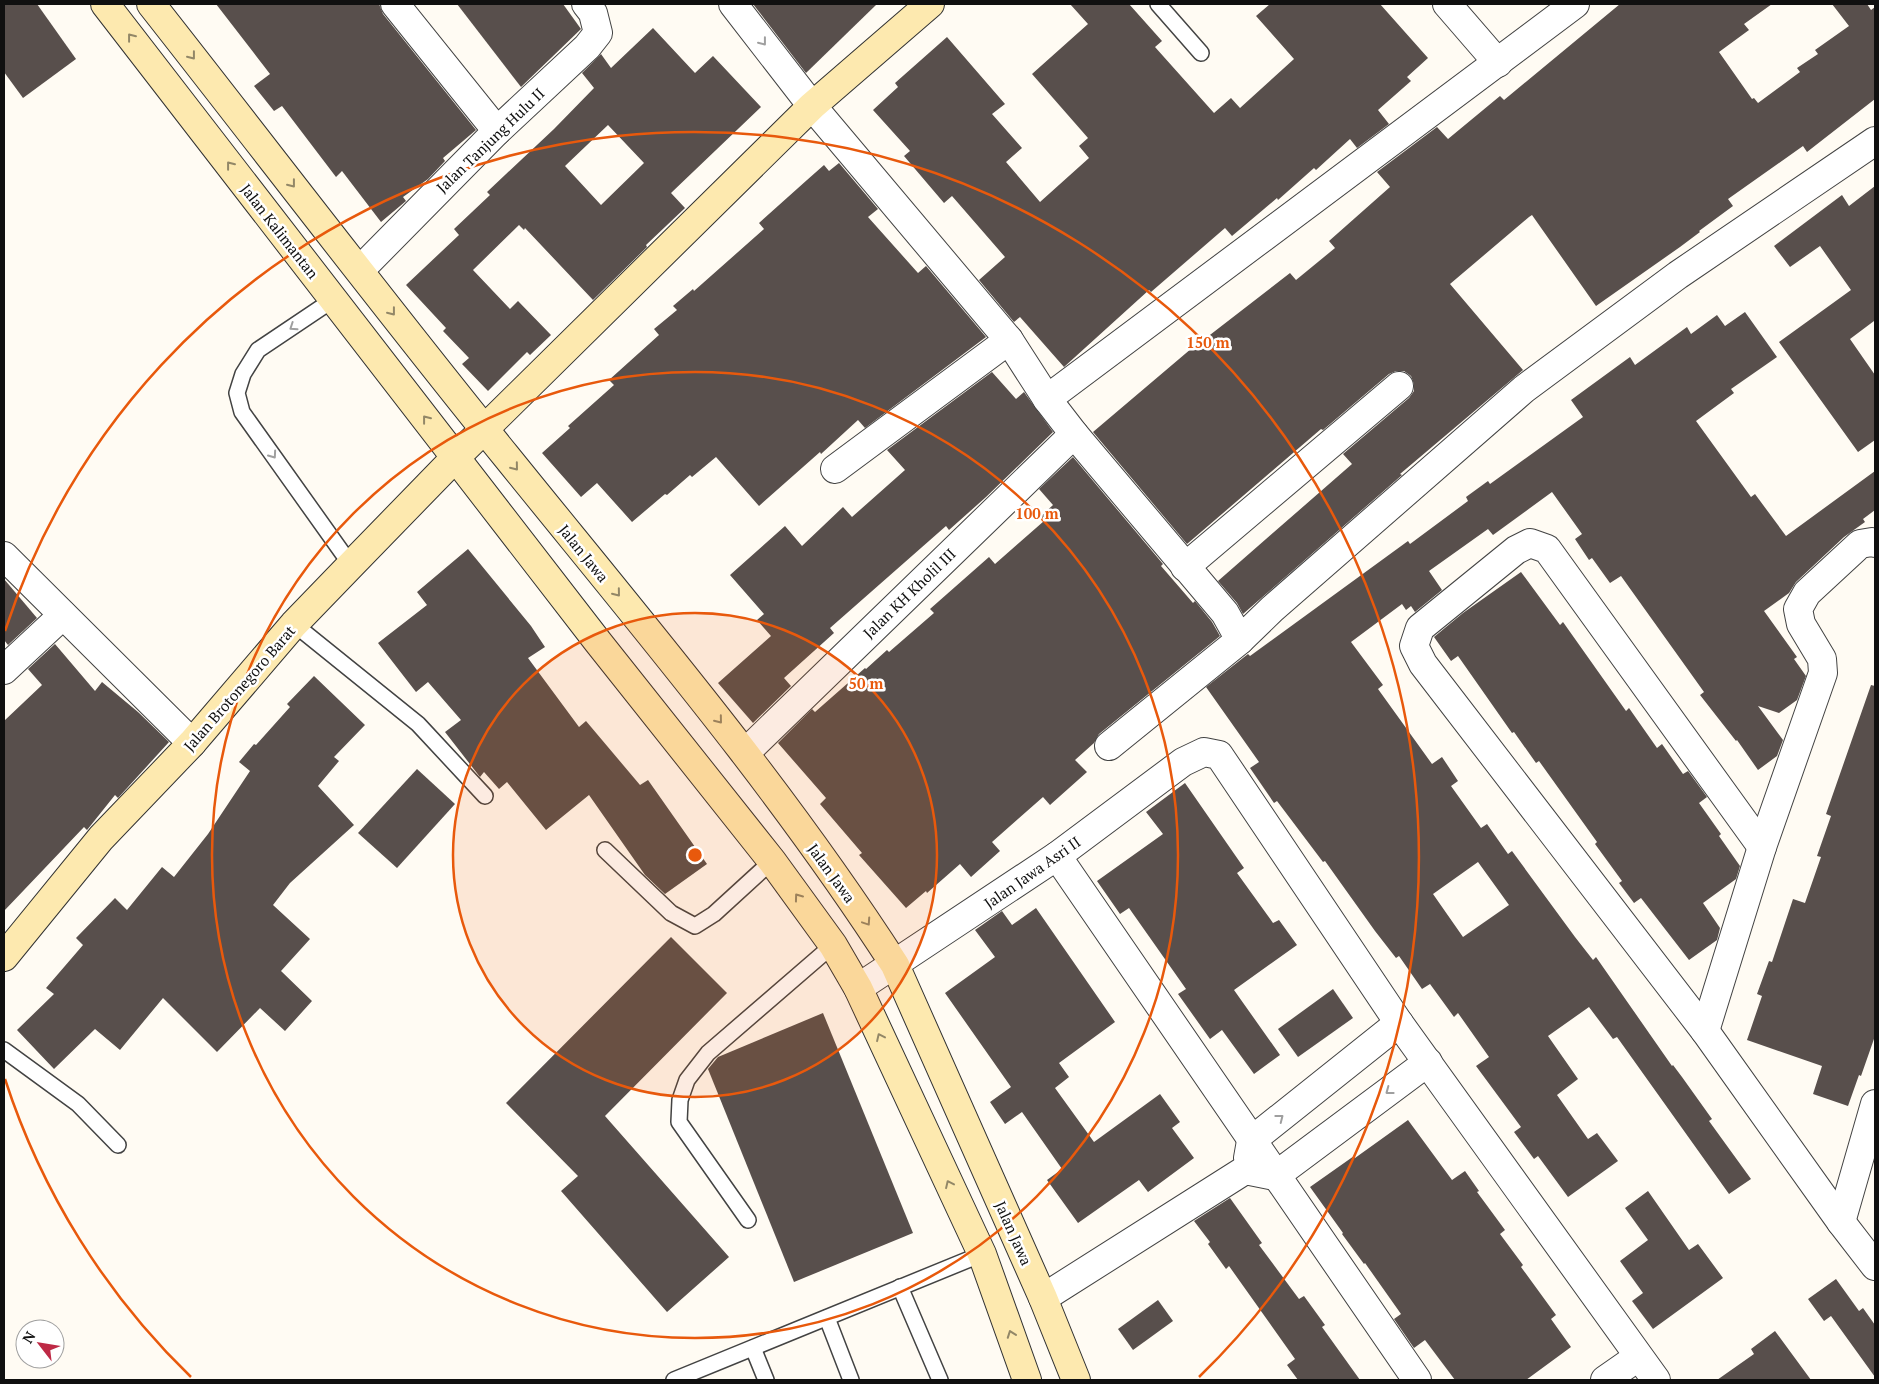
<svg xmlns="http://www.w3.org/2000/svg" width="1879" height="1384" font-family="'PT Serif',serif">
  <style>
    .building { fill: #584f4c; fill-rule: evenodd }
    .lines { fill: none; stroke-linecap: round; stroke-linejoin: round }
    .lane-casing { stroke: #434343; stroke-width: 18 }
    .street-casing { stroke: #434343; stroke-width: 30 }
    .secondary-casing { stroke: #323232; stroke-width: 30 }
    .lane { stroke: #fff; stroke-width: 15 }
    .street { stroke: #fff; stroke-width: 28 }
    .secondary { stroke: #fde9af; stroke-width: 28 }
    .oneway { stroke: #928767 }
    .oneway2 { stroke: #9f9f9f }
    .ring { fill: none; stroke: #e8590c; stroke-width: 2.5 }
    .labels { text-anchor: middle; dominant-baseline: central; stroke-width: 5; stroke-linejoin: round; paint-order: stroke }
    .street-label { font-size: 15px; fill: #101010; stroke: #fff }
    .centre { fill: #e8590c; stroke: #fff; stroke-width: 2.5 }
    .ring-label { font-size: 15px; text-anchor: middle; font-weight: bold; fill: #e8590c; stroke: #fff; stroke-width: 5; stroke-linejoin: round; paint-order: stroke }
  </style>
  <rect width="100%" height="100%" fill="#fffbf3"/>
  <!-- building -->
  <g class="building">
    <polygon points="4,4 37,4 76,59 23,98 4,72"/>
    <polygon points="216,4 379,4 383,14 476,130 443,158 445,161 428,179 403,197 406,201 381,222 342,171 336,177 282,106 274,111 254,86 270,74"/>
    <polygon points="457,4 563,4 581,29 521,87"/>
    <polygon points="753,4 877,4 806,73"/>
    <polygon points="1070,4 1129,4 1162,41 1155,47 1214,113 1231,98 1240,108 1294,59 1256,16 1270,4 1380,4 1428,58 1407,77 1411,81 1378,110 1389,124 1357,148 1350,139 1316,170 1314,168 1278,200 1277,198 1232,236 1225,228 1151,292 1149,290 1064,367 1020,317 1014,322 979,280 1005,257 952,196 944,203 904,156 910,151 873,110 898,87 895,83 947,37 1005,104 992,114 1022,148 1006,162 1040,202 1089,158 1079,146 1088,138 1032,74 1088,24"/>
    <polygon points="1620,4 1772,4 1744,24 1749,30 1719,52 1752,99 1754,98 1758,103 1800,72 1797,68 1818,54 1815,50 1849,26 1832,4 1867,4 1871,10 1875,7 1875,99 1807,152 1803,146 1728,199 1733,206 1699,231 1700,232 1680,247 1596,306 1532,215 1529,217 1450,284 1523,370 1400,474 1402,475 1243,614 1237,603 1218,581 1352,464 1343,454 1409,398 1414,391 1414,384 1411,376 1404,371 1396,371 1389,374 1323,430 1321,429 1187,544 1093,432 1205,337 1206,338 1290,273 1296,280 1335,248 1329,241 1390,187 1377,172 1437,127 1448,139 1500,96 1504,100"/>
    <path d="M653,28L695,73L713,56L761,107L671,193L685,208L646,245L647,247L593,300L525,228L524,230L519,225L473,270L510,309L518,301L551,335L530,355L527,352L488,391L462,364L469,358L443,331L446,328L406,285L459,235L454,229L490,195L487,192L554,129L594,88L582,73L601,54L611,68ZM608,125L644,163L601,205L565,166Z"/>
    <polygon points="839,163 878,209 868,217 918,273 926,266 986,337 865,428 858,420 821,454 820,452 759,506 716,457 692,477 690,475 667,495 665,494 632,522 597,483 581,497 542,453 570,428 568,426 614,385 609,380 659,335 654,329 677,310 673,306 693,289 694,291 764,229 759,223 807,180 824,165 829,171"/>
    <polygon points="1875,186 1875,323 1874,321 1850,339 1875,375 1875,440 1858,452 1779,342 1851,290 1820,246 1790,267 1774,246 1842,195 1849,206"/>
    <path d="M1745,312L1777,357L1731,389L1734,393L1696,421L1751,497L1755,494L1786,536L1875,471V510L1863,519L1865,522L1844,537L1796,582L1789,593L1764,611L1797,657L1794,659L1806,676L1797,700L1779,713L1758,706L1783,740L1777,756L1758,770L1737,740L1736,741L1700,695L1704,692L1621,576L1610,583L1592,558L1589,560L1575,539L1582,534L1552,492L1493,535L1488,529L1429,571L1442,590L1415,612L1411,606L1406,610L1402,604L1351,642L1383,685L1378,689L1432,764L1442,757L1458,781L1451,786L1481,828L1487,824L1508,854L1512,851L1575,937L1593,960L1596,957L1672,1066L1673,1065L1682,1077L1712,1119L1709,1121L1751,1179L1729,1194L1617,1037L1613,1039L1589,1007L1548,1036L1578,1079L1557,1095L1588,1139L1597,1133L1618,1161L1568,1197L1538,1156L1534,1159L1514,1132L1521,1127L1476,1066L1489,1057L1458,1013L1454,1017L1430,984L1422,989L1399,956L1396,958L1375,931L1325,861L1323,862L1277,801L1274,803L1250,768L1259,762L1206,687L1248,654L1250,656L1408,541L1410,544L1468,501L1466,497L1488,481L1490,484L1583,417L1571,400L1630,357L1635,365L1687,327L1691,334L1717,315L1725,326ZM1478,862L1509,905L1463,937L1433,894Z"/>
    <polygon points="992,372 1016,399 1024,392 1053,432 986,497 949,530 946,526 830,628 834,633 784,678 791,686 753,723 718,683 771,636 757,620 764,614 730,575 785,526 802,546 843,507 852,517 905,470 887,450"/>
    <polygon points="1073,457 1163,564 1161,566 1193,603 1195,601 1212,622 1220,636 1099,734 1094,743 1075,760 1087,772 1050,805 1043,797 992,842 1000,851 971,877 960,864 927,893 926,891 906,908 859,855 862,853 820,804 826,798 778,743 812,709 815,712 865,668 866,669 887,650 889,652 934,613 930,609 989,557 995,564 1044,521 1040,517 1053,505 1039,489"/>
    <polygon points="468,549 531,626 545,647 528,658 579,727 586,721 640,785 648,780 707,864 665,894 645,875 589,795 546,830 507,782 499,789 484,772 480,777 445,732 461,720 428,682 416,692 378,643 427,605 417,592"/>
    <polygon points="1521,572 1560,625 1563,622 1626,711 1629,708 1657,748 1662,744 1683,774 1688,771 1707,797 1699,803 1721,834 1719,836 1740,866 1736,879 1703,903 1720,928 1717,940 1689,960 1641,898 1634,903 1619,883 1622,881 1595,844 1597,842 1539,761 1536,763 1514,732 1512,733 1458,656 1451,661 1434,637 1463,613"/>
    <polygon points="4,579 37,618 8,645 4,640"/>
    <polygon points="55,644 95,691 102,682 138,712 169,742 118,798 115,795 87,830 84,827 4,911 4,721 42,685 28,669"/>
    <polygon points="314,676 365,725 334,757 339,761 318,786 354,825 290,883 273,905 310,939 281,971 312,1001 285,1031 260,1008 217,1052 163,998 120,1050 95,1029 54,1069 17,1030 54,994 46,988 83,945 76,938 115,898 127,910 162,867 174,877 208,834 250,771 239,762 254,744 256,745 290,707 287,704"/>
    <polygon points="1871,685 1875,686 1875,1036 1861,1076 1859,1075 1848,1106 1813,1094 1822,1066 1747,1040 1762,996 1757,994 1769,961 1772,962 1793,899 1805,903 1821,857 1817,856 1831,816 1826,814"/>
    <polygon points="417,769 455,804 397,868 358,833"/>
    <polygon points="1185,783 1244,868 1237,873 1273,923 1279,920 1297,945 1234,990 1280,1055 1254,1074 1222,1030 1210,1039 1178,994 1186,989 1129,908 1120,914 1097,881 1163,834 1146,812"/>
    <polygon points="1036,908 1115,1022 1059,1063 1069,1077 1055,1088 1094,1142 1160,1094 1180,1122 1172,1128 1194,1158 1148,1192 1139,1180 1078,1223 1047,1180 1062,1169 1022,1112 1005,1124 990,1102 1011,1087 945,993 995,957 975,930 1002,911 1012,925"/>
    <polygon points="671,937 727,993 605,1116 729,1257 667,1312 561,1191 578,1176 506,1103"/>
    <polygon points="1333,989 1353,1018 1298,1057 1278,1029"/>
    <polygon points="823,1013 913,1233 794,1282 708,1069 718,1057"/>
    <polygon points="1408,1120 1452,1180 1465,1171 1479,1191 1477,1192 1505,1230 1500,1234 1523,1265 1521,1267 1556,1315 1551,1319 1571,1347 1526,1380 1455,1380 1425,1340 1414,1348 1394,1319 1401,1314 1365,1263 1364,1264 1342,1234 1343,1233 1310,1187 1354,1156 1355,1158"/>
    <polygon points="1648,1191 1689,1250 1698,1244 1723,1278 1653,1329 1632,1301 1643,1293 1620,1261 1648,1240 1625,1208"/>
    <polygon points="1230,1198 1262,1243 1259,1245 1299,1299 1304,1296 1325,1325 1322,1327 1360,1380 1298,1380 1287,1365 1295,1359 1229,1266 1226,1269 1208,1244 1210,1242 1194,1221"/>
    <polygon points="1836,1279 1859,1311 1863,1308 1875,1325 1875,1377 1831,1316 1824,1321 1808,1299"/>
    <polygon points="1158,1300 1173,1321 1133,1350 1118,1329"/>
    <polygon points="1775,1331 1811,1380 1717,1380 1754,1354 1751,1349"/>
  </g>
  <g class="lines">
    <defs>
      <g id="lane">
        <polyline points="1158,4 1201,53"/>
        <polyline points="334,299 258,350 243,374 237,393 242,412 351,565"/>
        <polyline points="294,624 418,724 485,796"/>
        <polyline points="605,850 671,913 695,926 714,914 772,861"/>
        <polyline points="4,1050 78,1104 118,1145"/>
        <polyline points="748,1220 679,1122 680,1100 687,1080 708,1053 833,945"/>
        <polyline points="900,1287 940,1380"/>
        <polyline points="827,1318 851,1380"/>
        <polyline points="753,1348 766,1380"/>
        <polyline points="674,1380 982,1254"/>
      </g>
      <g id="street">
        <polyline points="395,4 497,131"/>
        <polyline points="733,4 812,106 1009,340 1047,399 1074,434 1225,613 1240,640 1272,609 1524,389 1678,275 1875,141"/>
        <polyline points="1447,4 1498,63"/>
        <polyline points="360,270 497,131 587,47 598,33 593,13 586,4"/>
        <polyline points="1047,399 1575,4"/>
        <polyline points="835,469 1009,340"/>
        <polyline points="4,556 192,743"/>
        <polyline points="1185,567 1399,386"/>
        <polyline points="4,670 63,615"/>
        <polyline points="1109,746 1240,640"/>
        <polyline points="745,753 1074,434"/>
        <polyline points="1762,847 1547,549 1530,543 1516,550 1420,628 1414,646 1423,664 1705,1031 1841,1222 1875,1266"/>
        <polyline points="1057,856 1417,1380"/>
        <polyline points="858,988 1057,856 1183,762 1204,752 1219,755 1399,1023 1656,1380"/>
        <polyline points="1705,1031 1762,847 1823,673 1822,659 1801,624 1798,609 1807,593 1860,544 1872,542 1875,543"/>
        <polyline points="1248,1158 1251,1141 1399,1023"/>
        <polyline points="1841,1222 1875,1104"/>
        <polyline points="1043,1298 1245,1170 1275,1176 1428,1062"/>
        <polyline points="1605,1380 1638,1357"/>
      </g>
      <g id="secondary">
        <polyline points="105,4 598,642 772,861 833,945 858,988 982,1254 1027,1380"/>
        <path d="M151,4C269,154 385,307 506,456C640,622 779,785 895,965L1043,1298L1076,1380"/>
        <polyline points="4,957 101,838 192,743 294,624 351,565 456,457 812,106 930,4"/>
      </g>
    </defs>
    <!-- lane casing -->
    <use href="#lane" class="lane-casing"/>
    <!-- street casing -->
    <use href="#street" class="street-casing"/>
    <!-- secondary casing -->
    <use href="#secondary" class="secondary-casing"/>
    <!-- lane -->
    <use href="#lane" class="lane"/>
    <!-- street -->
    <use href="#street" class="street"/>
    <!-- secondary -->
    <use href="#secondary" class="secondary"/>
  </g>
  <!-- one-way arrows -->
  <defs><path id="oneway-chevron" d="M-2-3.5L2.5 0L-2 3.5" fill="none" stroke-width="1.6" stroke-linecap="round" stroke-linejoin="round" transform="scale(1.25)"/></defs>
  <g class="oneway">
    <use href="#oneway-chevron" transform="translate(131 37) rotate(-128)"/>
    <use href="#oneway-chevron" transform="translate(192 56) rotate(52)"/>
    <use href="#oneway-chevron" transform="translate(230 165) rotate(-128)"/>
    <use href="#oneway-chevron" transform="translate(292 184) rotate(52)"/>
    <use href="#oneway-chevron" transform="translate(392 312) rotate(52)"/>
    <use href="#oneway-chevron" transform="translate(426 419) rotate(-128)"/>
    <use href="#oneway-chevron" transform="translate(515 467) rotate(51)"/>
    <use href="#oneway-chevron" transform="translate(617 593) rotate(51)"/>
    <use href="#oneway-chevron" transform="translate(719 720) rotate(51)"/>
    <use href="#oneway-chevron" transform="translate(798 897) rotate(-126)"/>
    <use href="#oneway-chevron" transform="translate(867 922) rotate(56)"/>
    <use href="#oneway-chevron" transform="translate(880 1037) rotate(-115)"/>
    <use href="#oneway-chevron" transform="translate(949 1184) rotate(-115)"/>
    <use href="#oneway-chevron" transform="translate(1011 1334) rotate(-110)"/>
  </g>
  <g class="oneway2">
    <use href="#oneway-chevron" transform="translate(763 42) rotate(52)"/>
    <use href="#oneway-chevron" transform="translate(293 327) rotate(146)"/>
    <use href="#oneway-chevron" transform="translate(273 455) rotate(55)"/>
    <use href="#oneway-chevron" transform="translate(1389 1091) rotate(143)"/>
    <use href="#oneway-chevron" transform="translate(1280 1118) rotate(-38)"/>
  </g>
  <!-- distance rings -->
  <circle cx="695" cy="855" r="242" fill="#e8590c" fill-opacity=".12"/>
  <g class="ring">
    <circle cx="695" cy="855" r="242"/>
    <circle cx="695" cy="855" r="483"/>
    <path d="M191 1377A725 725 0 0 1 5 1079M5 631A725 725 0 1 1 1199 1377"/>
  </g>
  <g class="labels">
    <!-- street labels -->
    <g class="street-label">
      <text transform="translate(490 140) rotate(-44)">Jalan Tanjung Hulu II</text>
      <text transform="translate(280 231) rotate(52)">Jalan Kalimantan</text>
      <text transform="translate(584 553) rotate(51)">Jalan Jawa</text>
      <text transform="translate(909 593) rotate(-44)">Jalan KH Kholil III</text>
      <text transform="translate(239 688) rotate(-49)">Jalan Brotonegoro Barat</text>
      <text transform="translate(1032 872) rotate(-35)">Jalan Jawa Asri II</text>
      <text transform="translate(832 873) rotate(54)">Jalan Jawa</text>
      <text transform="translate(1014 1233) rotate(66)">Jalan Jawa</text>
    </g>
  </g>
  <circle cx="695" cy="855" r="8" class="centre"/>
  <g class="ring-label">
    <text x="1208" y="348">150 m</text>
    <text x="1037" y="519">100 m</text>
    <text x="866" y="689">50 m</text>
  </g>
  <!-- border -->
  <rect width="1879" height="1384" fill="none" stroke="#101010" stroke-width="10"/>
  <!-- north arrow -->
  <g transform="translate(40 1344) rotate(301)"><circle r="24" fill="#ffffff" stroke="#9f9f9f"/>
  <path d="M0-4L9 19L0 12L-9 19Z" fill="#be2945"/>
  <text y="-8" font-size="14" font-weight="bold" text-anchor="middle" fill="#101010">N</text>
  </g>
</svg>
